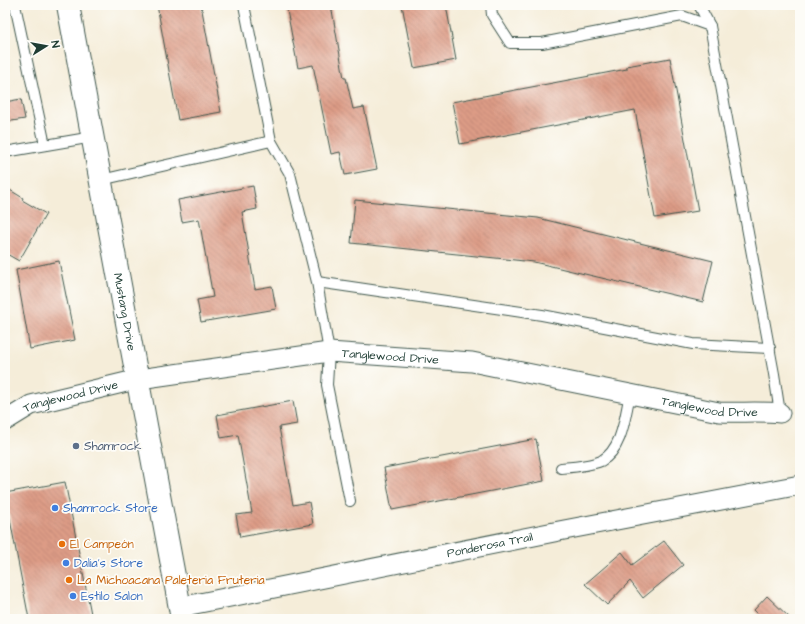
<svg xmlns="http://www.w3.org/2000/svg" width="805" height="624" font-family="'Architects Daughter',sans-serif">
  <style>
    .building { fill: url(#building-back-hatch) }
    .lines { fill: none; stroke-linecap: round; stroke-linejoin: round }
    .lane-casing { stroke: #3f574d; stroke-width: 12 }
    .street-casing { stroke: #3f574d; stroke-width: 21 }
    .secondary-casing { stroke: #3f574d; stroke-width: 24 }
    .lane { stroke: #fff; stroke-width: 10 }
    .street { stroke: #fff; stroke-width: 19 }
    .secondary { stroke: #fff; stroke-width: 22 }
    .service-dot { fill: #5c6f8a; stroke: #fdfcf7; stroke-width: 1.5 }
    .shop-dot { fill: #3f7fe0; stroke: #fdfcf7; stroke-width: 1.5 }
    .food-dot { fill: #e8710a; stroke: #fdfcf7; stroke-width: 1.5 }
    .labels { text-anchor: middle; dominant-baseline: central; stroke-width: 3.5; stroke-linejoin: round; paint-order: stroke }
    .street-label { font-size: 12px; fill: #1f3d34; stroke: #fdfcf7 }
    .service-label { font-size: 12px; fill: #4e5e75; stroke: #fdfcf7; text-anchor: start }
    .shop-label { font-size: 12px; fill: #366cbe; stroke: #fdfcf7; text-anchor: start }
    .food-label { font-size: 12px; fill: #c56008; stroke: #fdfcf7; text-anchor: start }
  </style>
  <defs>
    <pattern id="building-back-hatch" width="6" height="6" patternUnits="userSpaceOnUse"><rect width="6" height="6" fill="#dd9b86"/><path d="M-1 5l2 2M0 0l6 6M5-1l2 2" fill="none" stroke="#b3806e"/></pattern>
  </defs>
  <rect width="100%" height="100%" fill="#fdfcf7"/>
  <filter id="ink" filterUnits="userSpaceOnUse"><feTurbulence type="fractalNoise" baseFrequency=".025" numOctaves="2"/><feDisplacementMap in="SourceGraphic" scale="8" xChannelSelector="R" yChannelSelector="G"/><feConvolveMatrix kernelMatrix="1 2 1 2 8 2 1 2 1" color-interpolation-filters="sRGB"/></filter>
  <filter id="wash" filterUnits="userSpaceOnUse"><feTurbulence type="fractalNoise" baseFrequency=".012" numOctaves="4" result="noise"/><feDisplacementMap in="SourceGraphic" scale="16" xChannelSelector="R" yChannelSelector="G"/><feGaussianBlur stdDeviation="0.9" result="paint"/><feColorMatrix in="noise" values="0 0 0 0 0 0 0 0 0 0 0 0 0 0 0 0 0 1.4 0 .05"/><feComposite in="paint" operator="in"/></filter>
  <g filter="url(#wash)">
    <rect width="100%" height="100%" fill="#f5edd9"/>
    <g id="blocks">
      <!-- building -->
      <g class="building">
        <polygon points="157,5 201,5 221,112 178,120"/>
        <polygon points="286,5 331,5 344,78 346,78 353,109 364,107 377,169 345,175 340,152 331,154 313,65 298,68"/>
        <polygon points="402,5 446,5 456,60 414,68"/>
        <polygon points="670,58 698,211 655,218 635,110 460,144 452,102 627,69 627,66"/>
        <polygon points="21,99 25,119 5,122 5,102"/>
        <polygon points="253,186 257,209 242,212 255,289 272,286 276,309 201,322 197,300 213,297 199,219 182,222 178,200"/>
        <polygon points="5,187 23,198 22,200 46,214 19,261 5,253"/>
        <polygon points="355,200 538,218 713,261 703,302 534,262 351,243"/>
        <polygon points="59,261 75,340 30,349 16,270"/>
        <polygon points="293,401 297,424 279,427 293,505 309,502 313,524 240,537 236,515 252,513 238,435 221,438 217,415"/>
        <polygon points="536,439 544,481 392,510 384,468"/>
        <polygon points="65,482 92,619 29,619 5,493"/>
        <polygon points="664,541 683,565 643,598 630,581 607,605 585,584 622,552 632,565"/>
        <polygon points="767,596 791,619 763,619 754,610"/>
      </g>
    </g>
  </g>
  <g filter="url(#ink)">
    <use href="#blocks" fill-opacity="0" stroke="#3f574d" stroke-width="1"/>
    <g class="lines">
      <defs>
        <g id="lane">
          <polyline points="15,5 45,145"/>
          <polyline points="244,5 271,141 290,174 317,282 329,352 327,385 350,501"/>
          <polyline points="491,5 492,15 510,43 542,43 682,16 710,26"/>
          <polyline points="699,5 710,26 774,374 780,413"/>
          <polyline points="5,152 93,137"/>
          <polyline points="101,180 271,141"/>
          <polyline points="317,282 542,315 693,344 770,348"/>
          <path d="M561,468C573,467 589,466 601,461C623,449 625,415 630,394"/>
        </g>
        <g id="street">
          <path id="s1" d="M5,421L31,405L139,379L329,352L472,362L719,412C739,413 759,411 780,413"/>
          <path id="s2" d="M180,607L559,531L800,485"/>
        </g>
        <g id="secondary">
          <path id="s3" d="M68,5L182,619"/>
        </g>
      </defs>
      <!-- lane casing -->
      <use href="#lane" class="lane-casing"/>
      <!-- street casing -->
      <use href="#street" class="street-casing"/>
      <!-- secondary casing -->
      <use href="#secondary" class="secondary-casing"/>
      <!-- lane -->
      <use href="#lane" class="lane"/>
      <!-- street -->
      <use href="#street" class="street"/>
      <!-- secondary -->
      <use href="#secondary" class="secondary"/>
    </g>
  </g>
  <!-- markers -->
  <circle class="service-dot" cx="76" cy="446" r="4"/>
  <g class="shop-dot">
    <circle cx="55" cy="508" r="4"/>
    <circle cx="66" cy="563" r="4"/>
    <circle cx="73" cy="596" r="4"/>
  </g>
  <g class="food-dot">
    <circle cx="62" cy="544" r="4"/>
    <circle cx="69" cy="580" r="4"/>
  </g>
  <g class="labels">
    <!-- street labels -->
    <g class="street-label">
      <text stroke="none"><textPath href="#s3" startOffset="312">Mustang Drive</textPath></text>
      <text stroke="none"><textPath href="#s1" startOffset="395">Tanglewood Drive</textPath></text>
      <text stroke="none"><textPath href="#s1" startOffset="71">Tanglewood Drive</textPath></text>
      <text stroke="none"><textPath href="#s1" startOffset="719">Tanglewood Drive</textPath></text>
      <text stroke="none"><textPath href="#s2" startOffset="316">Ponderosa Trail</textPath></text>
    </g>
    <!-- service labels -->
    <g class="service-label">
      <text x="84" y="446">Shamrock</text>
    </g>
    <!-- shop labels -->
    <g class="shop-label">
      <text x="63" y="508">Shamrock Store</text>
      <text x="74" y="563">Dalia's Store</text>
      <text x="81" y="596">Estilo Salon</text>
    </g>
    <!-- food labels -->
    <g class="food-label">
      <text x="70" y="544">El Campeón</text>
      <text x="77" y="580">La Michoacana Paleteria Fruteria</text>
    </g>
  </g>
  <!-- margin -->
  <rect width="805" height="624" fill="none" stroke="#fdfcf7" stroke-width="20"/>
  <!-- north arrow -->
  <g transform="translate(46 46) rotate(79)" stroke="#fdfcf7" stroke-width="3" paint-order="stroke">
  <path d="M0-3L7 15L0 10L-7 15Z" fill="#1f3d34"/>
  <text y="-6" font-size="11" font-weight="bold" text-anchor="middle" fill="#1f3d34">N</text>
  </g>
</svg>
